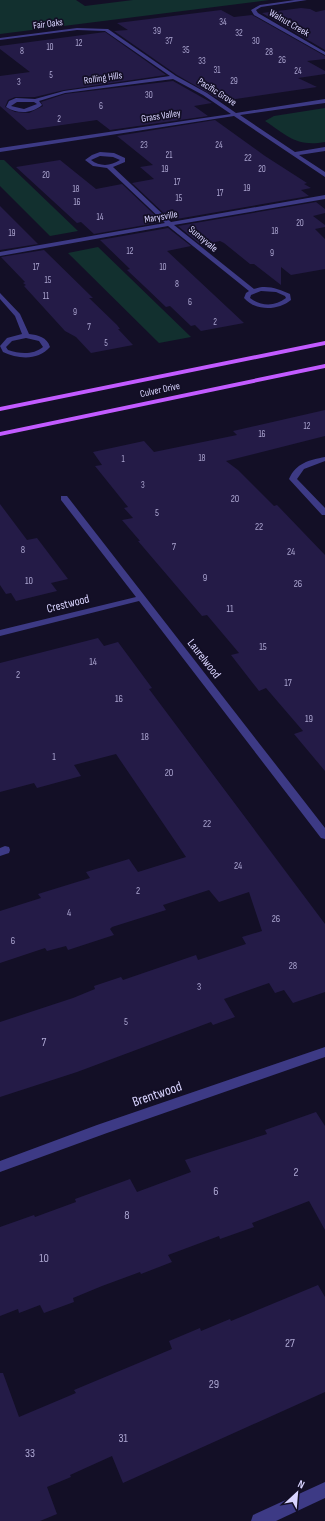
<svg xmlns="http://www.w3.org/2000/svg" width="325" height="1521" font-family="'Sofia Sans Condensed',sans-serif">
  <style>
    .green { fill: #12302f }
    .building { fill: #241b47 }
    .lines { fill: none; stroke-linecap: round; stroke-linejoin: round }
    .minor { fill: #3d3a85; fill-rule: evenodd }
    .major { fill: #c25bff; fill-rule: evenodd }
    .labels { text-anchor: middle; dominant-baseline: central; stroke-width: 3.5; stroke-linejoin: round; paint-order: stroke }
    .far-number-label { font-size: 9px; fill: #aca6d1 }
    .far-street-label { font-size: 10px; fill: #d9d4ff; stroke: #130f26 }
    .number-label { font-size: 10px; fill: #aca6d1 }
    .street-label { font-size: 12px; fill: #d9d4ff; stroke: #130f26 }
    .near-number-label { font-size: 12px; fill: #aca6d1 }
    .near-street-label { font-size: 14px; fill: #d9d4ff; stroke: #130f26 }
  </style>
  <rect width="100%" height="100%" fill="#130f26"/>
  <!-- green -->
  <g class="green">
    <polygon points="0,0 76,0 85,6 133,0 269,0 0,34"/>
    <path d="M325,108V142C296,147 288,136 265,121L274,116Z"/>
    <polygon points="0,160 4,160 78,231 50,236 0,186"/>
    <polygon points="98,247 191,337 159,343 68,253"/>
  </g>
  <!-- building -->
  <g class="building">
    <polygon points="301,8 310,9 316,12 325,10 325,50 262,13"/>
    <polygon points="221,10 234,17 252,15 325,56 325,59 307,61 325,71 325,74 298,78 317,87 222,101 177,75 114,31 128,30 117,23"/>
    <polygon points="105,32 166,75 64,90 35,97 15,97 8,100 5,107 15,112 29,113 43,106 41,102 65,94 173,81 212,103 194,106 208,116 110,130 97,120 27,130 0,106 0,76 30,72 0,49 0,46"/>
    <polygon points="215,120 265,156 307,183 304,184 311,188 301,190 309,196 171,220 132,183 154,179 140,167 153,165 117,136"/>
    <polygon points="60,160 96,189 122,184 162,222 94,234 81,222 77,223 16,167"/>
    <polygon points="316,202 325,209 325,213 313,216 325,225 325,227 315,229 325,239 325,269 291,275 281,267 281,285 254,264 250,264 224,243 220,241 201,245 178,226"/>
    <polygon points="0,206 38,244 0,250"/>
    <polygon points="168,228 191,246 167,251 244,323 201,331 195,325 191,326 170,306 166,307 144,286 127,270 130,269 100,240"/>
    <polygon points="44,250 93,298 89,298 117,325 120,329 118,329 133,345 91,353 76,337 65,331 24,286 26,285 23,283 25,282 1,257"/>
    <polygon points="325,410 325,436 226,461 238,470 274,506 277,505 325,555 325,771 294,734 303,731 266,688 259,691 231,655 239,653 207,615 202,616 138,541 140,541 122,520 133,518 124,508 128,507 95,466 102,465 93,452 144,441 154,452 237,435 233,431"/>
    <polygon points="0,504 27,540 37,538 68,579 51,583 57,591 16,601 11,593 6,594 0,585"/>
    <polygon points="98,638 104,646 118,642 152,688 149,689 325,924 325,992 293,1003 284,990 275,993 269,983 224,999 235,1017 213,1025 211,1022 77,1072 0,1097 0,1022 73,998 95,989 94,986 121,977 123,980 196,955 198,960 246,944 242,937 262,931 249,892 219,902 209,890 163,905 166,910 112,927 110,929 114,935 68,950 66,946 47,951 45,948 0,963 0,911 41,898 38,894 90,878 86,872 129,859 138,872 186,857 116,754 74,765 81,776 37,788 34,783 0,792 0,663"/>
    <polygon points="316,1112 325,1126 325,1230 309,1201 252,1223 254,1227 220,1239 219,1236 168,1255 172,1262 141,1274 140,1272 102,1286 73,1298 74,1302 44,1313 40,1305 19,1313 18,1309 0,1316 0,1227 34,1215 35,1217 76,1202 75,1199 130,1179 137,1192 191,1172 185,1160 267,1134 265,1130"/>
    <polygon points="318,1285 325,1297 325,1392 123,1483 112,1456 70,1475 71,1477 47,1487 57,1514 40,1521 0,1521 0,1373 3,1373 19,1417 76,1393 74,1390 172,1349 169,1341 200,1328 201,1331 230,1319 231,1321"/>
  </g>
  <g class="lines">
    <!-- minor -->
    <g class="minor">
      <polygon points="295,0 307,0 261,7 256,10 258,13 325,52 325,55 254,15 251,10 260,5"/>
      <path d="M77,28L108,29L176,76L207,93L236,113L325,99V103L240,115L295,152L325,147V151L299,155L325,172V177L234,116L0,152V148L231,114L203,95L173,79L65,93L39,101L42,105C32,114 17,114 6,107L9,101L16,98L35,99L64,91L170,76L105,31L77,30L0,40V38ZM17,102H34L37,104L24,109L11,106Z"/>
      <path d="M100,152L114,153L125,158V162L113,167L171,222L325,195V199L174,225L254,289C266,284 279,289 290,294L291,300C278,311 255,311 244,298L246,293L249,291L168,226L0,256V252L165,223L107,168L93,166L85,160L92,155ZM100,156L113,157L120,160C111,166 100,167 91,160ZM261,291L276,292L285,296L286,298C275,307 260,306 250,298L251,295Z"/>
      <path d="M0,293L20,314L29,334C38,335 47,337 50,347C38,361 18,359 3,352L0,346L7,338L22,334L15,316L0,299ZM26,338L39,341L43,347C33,355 20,354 8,350L6,347L12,341Z"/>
      <path d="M325,457V461L304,469L297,479L325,508V515H322L289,479C296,463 309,460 325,457Z"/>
      <polygon points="61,496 67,496 325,828 325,839 321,838 139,601 0,636 0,630 136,597 61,500"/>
      <polygon points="5,846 9,847 10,850 9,853 0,856 0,848"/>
      <polygon points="325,1047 325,1057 107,1133 0,1172 0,1161 97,1125"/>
      <polygon points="325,1482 325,1498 276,1521 251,1521 253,1515"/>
    </g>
    <!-- major -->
    <g class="major">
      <polygon points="325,341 325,345 0,411 0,407"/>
      <polygon points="325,364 325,368 0,436 0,432"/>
    </g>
  </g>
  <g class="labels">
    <!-- far-number labels -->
    <g class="far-number-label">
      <text x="223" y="22">34</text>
      <text x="157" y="31">39</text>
      <text x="239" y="33">32</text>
      <text x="169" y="41">37</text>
      <text x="256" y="41">30</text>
      <text x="79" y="43">12</text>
      <text x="50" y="47">10</text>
      <text x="186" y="50">35</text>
      <text x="22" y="51">8</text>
      <text x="269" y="52">28</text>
      <text x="282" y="60">26</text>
      <text x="202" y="61">33</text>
      <text x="217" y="70">31</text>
      <text x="298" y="71">24</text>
      <text x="51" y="75">5</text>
      <text x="234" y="81">29</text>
      <text x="19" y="82">3</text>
      <text x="149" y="95">30</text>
      <text x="101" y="106">6</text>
      <text x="59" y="119">2</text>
      <text x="144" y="145">23</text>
      <text x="219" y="145">24</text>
      <text x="169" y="155">21</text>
      <text x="248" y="158">22</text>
      <text x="165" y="169">19</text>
      <text x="262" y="169">20</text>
      <text x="46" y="175">20</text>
      <text x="177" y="182">17</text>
      <text x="247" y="188">19</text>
      <text x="76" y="189">18</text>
      <text x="220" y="193">17</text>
      <text x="179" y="198">15</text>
      <text x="77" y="202">16</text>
      <text x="100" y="217">14</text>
      <text x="300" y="223">20</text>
      <text x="275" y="231">18</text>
      <text x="12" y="233">19</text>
      <text x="130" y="251">12</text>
      <text x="272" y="253">9</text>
      <text x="36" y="267">17</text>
      <text x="163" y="267">10</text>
      <text x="48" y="280">15</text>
      <text x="177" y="284">8</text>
      <text x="46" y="296">11</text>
      <text x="190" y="302">6</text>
      <text x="75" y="312">9</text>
      <text x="215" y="322">2</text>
      <text x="89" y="327">7</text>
      <text x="106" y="343">5</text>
      <text x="307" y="426">12</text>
      <text x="262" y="434">16</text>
      <text x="202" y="458">18</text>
      <text x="123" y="459">1</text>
      <text x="143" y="485">3</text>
    </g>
    <!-- far-street labels -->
    <g class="far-street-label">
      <text transform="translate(289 23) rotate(30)">Walnut Creek</text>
      <text transform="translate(48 24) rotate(-7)">Fair Oaks</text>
      <text transform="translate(103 78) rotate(-8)">Rolling Hills</text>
      <text transform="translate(217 92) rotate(32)">Pacific Grove</text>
      <text transform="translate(161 116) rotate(-9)">Grass Valley</text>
      <text transform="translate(161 217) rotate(-10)">Marysville</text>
      <text transform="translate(203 239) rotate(40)">Sunnyvale</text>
      <text transform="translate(160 390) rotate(-12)">Culver Drive</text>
    </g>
    <!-- number labels -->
    <g class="number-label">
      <text x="235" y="499">20</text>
      <text x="157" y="513">5</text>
      <text x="259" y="527">22</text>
      <text x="174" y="547">7</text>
      <text x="23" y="550">8</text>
      <text x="291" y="552">24</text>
      <text x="205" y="578">9</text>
      <text x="29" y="581">10</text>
      <text x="298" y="584">26</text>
      <text x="230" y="609">11</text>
      <text x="263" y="647">15</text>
      <text x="93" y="662">14</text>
      <text x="18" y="675">2</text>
      <text x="288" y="683">17</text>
      <text x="119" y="699">16</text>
      <text x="309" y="719">19</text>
      <text x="145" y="737">18</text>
      <text x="54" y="757">1</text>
      <text x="169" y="773">20</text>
      <text x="207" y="824">22</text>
      <text x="238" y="866">24</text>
      <text x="138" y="891">2</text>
      <text x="69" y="913">4</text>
      <text x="276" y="919">26</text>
      <text x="13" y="941">6</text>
      <text x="293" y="966">28</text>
      <text x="199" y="987">3</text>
      <text x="126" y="1022">5</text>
    </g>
    <!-- street labels -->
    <g class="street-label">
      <text transform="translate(68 604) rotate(-14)">Crestwood</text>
      <text transform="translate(204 659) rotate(52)">Laurelwood</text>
    </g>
    <!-- near-number labels -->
    <g class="near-number-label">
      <text x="44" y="1042">7</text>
      <text x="296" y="1172">2</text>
      <text x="216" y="1191">6</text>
      <text x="127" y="1215">8</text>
      <text x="44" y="1258">10</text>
      <text x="290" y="1343">27</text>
      <text x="214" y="1384">29</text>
      <text x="123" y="1438">31</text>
      <text x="30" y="1453">33</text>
    </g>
    <!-- near-street labels -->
    <g class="near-street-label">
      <text transform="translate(157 1094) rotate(-19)">Brentwood</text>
    </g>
  </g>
  <!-- north arrow -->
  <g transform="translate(297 1493) rotate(26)" stroke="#130f26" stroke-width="3" paint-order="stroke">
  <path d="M0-3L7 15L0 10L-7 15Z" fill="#d9d4ff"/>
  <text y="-6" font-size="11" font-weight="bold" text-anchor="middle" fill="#d9d4ff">N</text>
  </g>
</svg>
